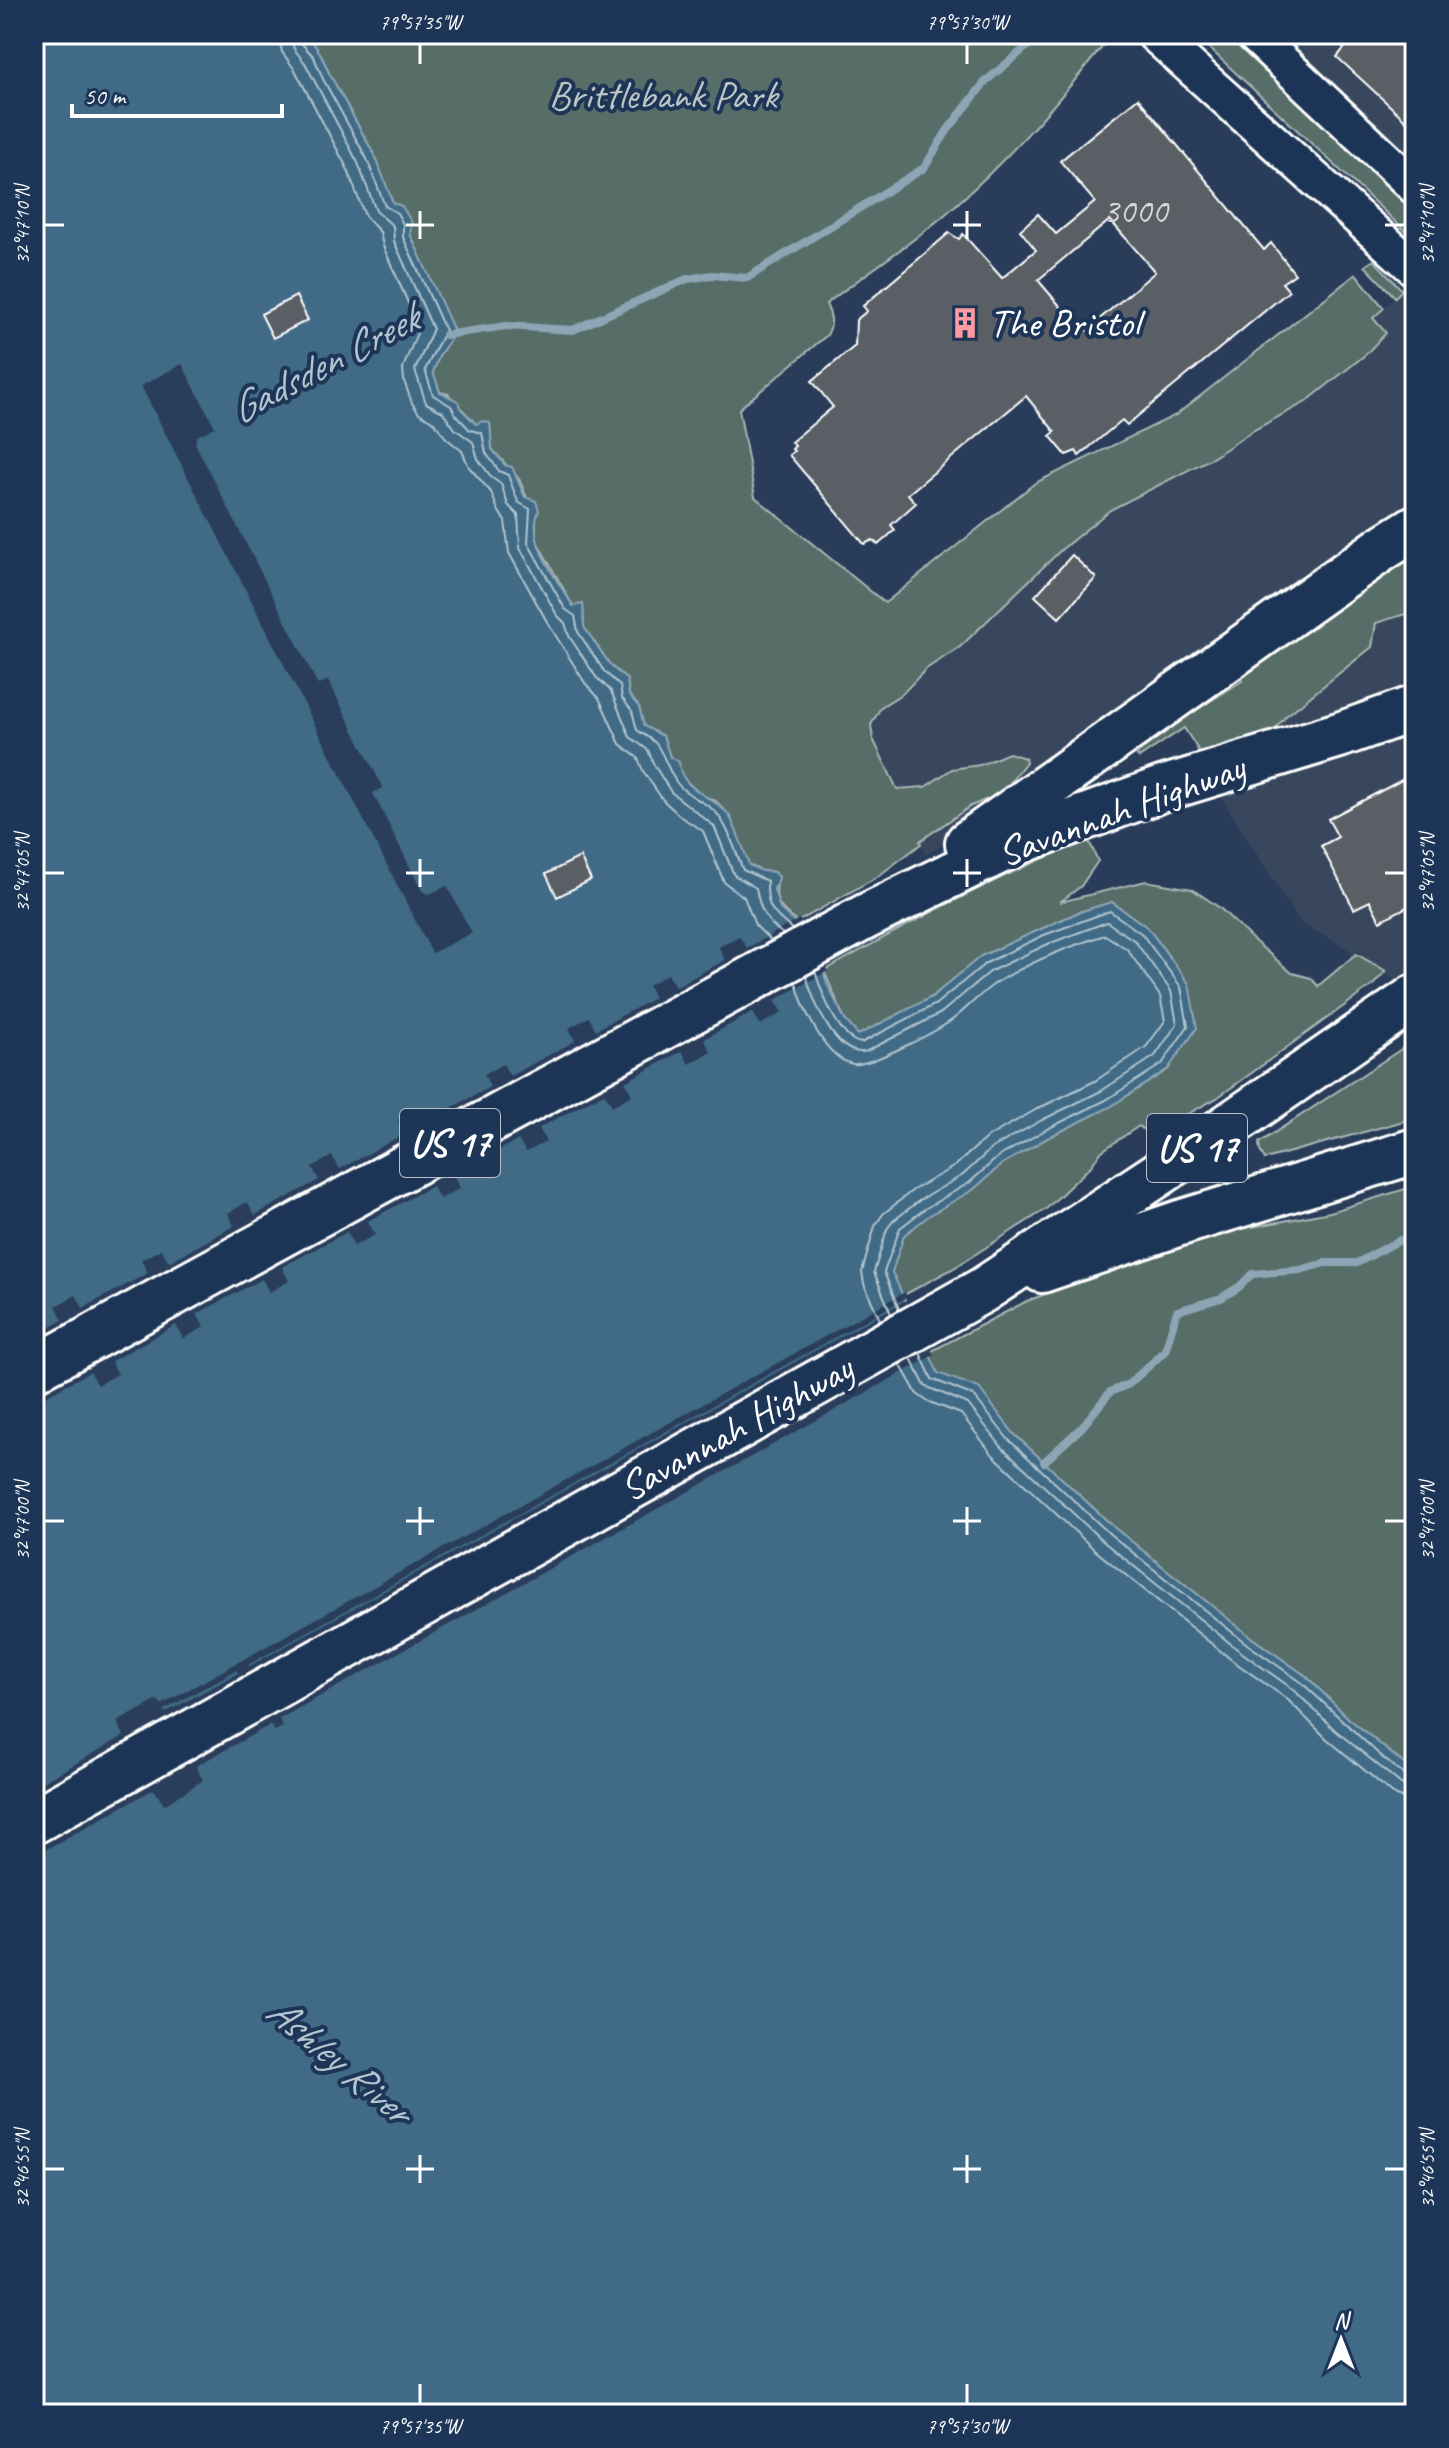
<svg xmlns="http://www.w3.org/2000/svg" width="1449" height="2448" font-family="Caveat,sans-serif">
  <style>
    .built { fill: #38475d }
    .green { fill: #576d68; stroke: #abb6b4; stroke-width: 2 }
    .water { fill: #3f6b86; stroke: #8ca6b6; stroke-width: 2 }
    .pier { fill: #293d5a; fill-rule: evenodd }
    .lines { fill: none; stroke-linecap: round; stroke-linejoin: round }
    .shore { stroke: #b2c4cf; stroke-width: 2 }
    .stream { stroke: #8ca6b6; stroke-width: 8 }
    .building { fill: #5a5f65; stroke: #fff; stroke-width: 2; fill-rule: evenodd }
    .secondary-casing { stroke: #fff; stroke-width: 40 }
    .highway-casing { stroke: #fff; stroke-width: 50 }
    .secondary { stroke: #1d3557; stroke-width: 34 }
    .highway { stroke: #1d3557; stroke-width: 44 }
    .ticks { fill: none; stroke: #fff; stroke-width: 3 }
    .labels { text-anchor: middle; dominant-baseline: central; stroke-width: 8; stroke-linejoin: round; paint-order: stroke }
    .number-label { font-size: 36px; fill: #d6d7d8 }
    .shield { fill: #1d3557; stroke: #bbc2cd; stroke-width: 2 }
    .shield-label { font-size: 38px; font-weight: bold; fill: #fff }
    .park-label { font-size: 40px; fill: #bcc5c3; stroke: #1d3557 }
    .poi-label { font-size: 40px; fill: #fff; stroke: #1d3557; text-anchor: start }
    .street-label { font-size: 40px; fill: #fff; stroke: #1d3557 }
    .water-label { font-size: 42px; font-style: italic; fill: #b2c4cf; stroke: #1d3557 }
    .neatline { fill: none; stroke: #fff; stroke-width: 3 }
    .ticks-label { font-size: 20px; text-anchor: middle; fill: #fff }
  </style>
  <rect width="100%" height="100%" fill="#293d5a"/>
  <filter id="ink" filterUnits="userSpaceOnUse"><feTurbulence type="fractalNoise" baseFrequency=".0125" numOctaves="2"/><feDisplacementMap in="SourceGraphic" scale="16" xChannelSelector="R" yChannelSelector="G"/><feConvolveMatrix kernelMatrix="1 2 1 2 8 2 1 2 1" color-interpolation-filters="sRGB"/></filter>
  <g filter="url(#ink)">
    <!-- built -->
    <g class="built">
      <polygon points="1273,34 1415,34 1415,166"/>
      <polygon points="1402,290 1415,302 1415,507 1001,808 926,855 873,739 871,725 881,707 903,693 926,669 960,647 1062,549 1110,510 1214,457 1365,355 1385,334 1373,318"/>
      <polygon points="1415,611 1415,1003 1386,971 1300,922 1220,796 1286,716 1372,647 1376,623"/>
    </g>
    <!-- green -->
    <g class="green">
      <path d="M307,34H1091L1103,46C1055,105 1006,162 948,212C910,245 866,273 826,304C831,315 834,323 827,335L739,409L755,497L885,603L1035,483L1176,415L1356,274L1384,308L1373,318L1386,333L1365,355L1306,402L1254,430L1214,457L1110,510L1062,549L960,647L926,669L903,693L881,707L871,725L873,739L897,789L925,787L952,769L980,765L1009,753L1025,758L1026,762L1002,793L971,806L920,841L921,844L877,877L797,922C780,909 771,900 779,877L774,872L762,871L749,866L735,835L731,817L716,801L700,794L684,779L670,757L663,736L644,727L639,707L629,695L627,680L611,666L584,627L583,604L573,606L536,540V519L519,479L492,449L490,423L476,424L448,394L440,392L433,372L440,354L454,333L410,234L393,204L375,156L330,75L320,53Z"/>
      <polygon points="1194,34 1232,34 1415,206 1415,240"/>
      <polygon points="1374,260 1402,290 1395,297 1365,266"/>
      <polygon points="1415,552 1415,611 1376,623 1372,647 1286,716 1220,796 1197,748 1184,728 1139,758 1137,756 1139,752 1170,727 1242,681 1243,675"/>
      <path d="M1088,839L1098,861L1081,886L1060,902L1146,881L1192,889L1220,908L1252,939L1292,973L1311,978L1318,986L1356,954L1386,971L1373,985L1217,1098L1155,1132H1146L1139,1126L1102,1151L1090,1167L1046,1209L954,1268L902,1296L891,1272L904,1235L930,1214L974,1189L1002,1164L1051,1136L1110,1107L1169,1069L1189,984L1148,928L1112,902L1079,912L981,956L932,997L858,1035L845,1020L824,971C910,922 996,877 1088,839Z"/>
      <polygon points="1415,1040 1415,1118 1265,1159 1260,1151 1259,1143"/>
      <polygon points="1415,1186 1415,1773 1347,1717 1306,1676 1252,1638 1116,1529 1014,1434 979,1389 938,1374 928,1353 1027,1301 1201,1237 1330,1212"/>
    </g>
    <!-- water -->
    <path class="water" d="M34,34H307L320,53L330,75L375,156L393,203L402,206L412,223L410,234L455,333L440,354L433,372L440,392L458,401L462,410L476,424L482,421L490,423L492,449L505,465L512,467L525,497L536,501L539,511C525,542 558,580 573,606L583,604L584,627L611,666L627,680L629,695L639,707L644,726L663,736L670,757L679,762C680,790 712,795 728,814C733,820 746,855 749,865L762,871L774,872L779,878L774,889L780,909L815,941L827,984L845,1020L858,1035L932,997L981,956L1079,912L1112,902L1148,928L1189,984L1197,1028L1168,1069L1110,1107L1051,1136L1002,1164L974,1189L930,1215L904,1235L892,1272L938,1373L979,1388L1014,1434L1116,1529L1252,1638L1306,1676L1347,1717L1415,1773V2414H34Z"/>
    <!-- pier -->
    <g class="pier">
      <polygon points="182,364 215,427 197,436 195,443 318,685 328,680 383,788 373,793 422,891 429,894 447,886 472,933 432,953 141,386"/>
      <polygon points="799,919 818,938 828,971 775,1000 782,1013 760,1025 753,1012 704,1039 711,1052 689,1064 682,1051 625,1082 632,1095 612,1106 604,1093 539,1128 546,1142 526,1152 518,1140 453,1175 460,1188 440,1199 432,1186 368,1221 375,1235 354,1246 347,1232 282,1267 289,1281 269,1292 262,1279 197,1314 204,1327 183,1339 176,1325 111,1361 118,1374 98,1385 90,1372 34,1402 34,1335 63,1320 56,1306 76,1295 83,1308 148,1273 141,1260 161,1249 169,1262 234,1226 228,1213 247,1202 255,1215 319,1180 312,1167 332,1156 340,1169 404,1134 398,1121 418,1110 425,1122 490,1087 484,1074 503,1064 510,1076 575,1041 569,1028 589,1017 596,1030 654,998 648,985 668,974 675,987 725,960 719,947 739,936 747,948"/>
      <path d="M905,1292L907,1297L248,1665L250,1666L908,1299L934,1355L279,1719L283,1727L275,1731L270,1725L196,1766L203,1780L164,1805L154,1789L34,1856V1787L124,1736L117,1722L158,1700L161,1705ZM236,1670L238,1673L165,1713L164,1710Z"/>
    </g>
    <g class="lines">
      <!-- shore -->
      <g class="shore">
        <polyline points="278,34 282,52 295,70 347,168 365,216 380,232 383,246 419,328 403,368 404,381 412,403 419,413 434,422 446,438 462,451 469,467 491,492 498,510 505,521 509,553 546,620 585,683 599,698 620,744 638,758 643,771 663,800 681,817 703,831 724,882 744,897 755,925 771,941"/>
        <path d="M290,34L294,49L305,63L358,163L376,211L393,226L394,241L433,329L415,370L426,403L443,412L455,429L473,442L478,459L492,478L501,484L508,505L518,515L520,548L557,615L565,623L569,636L596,677L611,691L630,737L648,750L654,765L671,792L714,826L734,875L756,888C760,910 765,921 783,934"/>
        <path d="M300,34L302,44L314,57L323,79L367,159L385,206L397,213L403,224V237L445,330L425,370L433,395L451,406L456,415L470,430L482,433L486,453L499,471L508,475L518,502L530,509L528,543L565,609L575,616L578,632L604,671L620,686L622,698L632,711L637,730C643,735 654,739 657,745C664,755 669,772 677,783C687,796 700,799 712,809C726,819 736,853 743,870L767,881C766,907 772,913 792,929"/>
        <path d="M815,971C821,991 839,1040 861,1043L936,1004L986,963L1044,935L1110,911L1142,934L1181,987L1188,1026L1162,1064L1106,1100L1047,1129L998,1157L969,1183L926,1208L900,1228L884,1272L899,1309"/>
        <path d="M806,976C813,1000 836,1060 867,1051L941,1013L991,971L1048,944L1107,922L1135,941L1171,991L1177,1024L1155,1056L1101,1091L1042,1120L992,1148L963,1175L920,1200L893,1221L887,1229L874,1272L891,1314"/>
        <path d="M796,982C802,1007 825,1059 853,1064C869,1067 937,1031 952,1020C968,1008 982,991 999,981C1031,962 1070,946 1105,935L1127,949L1160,996L1165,1021L1146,1047L1095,1081L1037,1109L986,1138L955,1166L913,1190L883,1214L875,1226L862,1272L864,1284L880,1320"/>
        <polyline points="920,1353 932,1379 974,1396 1008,1439 1111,1535 1247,1644 1301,1682 1383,1758 1407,1777 1415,1778"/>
        <polyline points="911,1358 925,1386 968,1404 1001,1446 1105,1543 1241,1652 1294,1690 1335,1730 1401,1784 1415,1789"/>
        <polyline points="900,1364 917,1394 927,1401 961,1414 993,1455 1097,1552 1233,1661 1287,1699 1327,1739 1393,1794 1403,1799 1415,1801"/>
      </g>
      <!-- stream -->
      <g class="stream">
        <polyline points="445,335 506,326 573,330 687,279 713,275 747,278 924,168 947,131 986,81 1042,34"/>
        <polyline points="1044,1462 1082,1427 1110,1392 1129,1384 1165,1351 1177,1311 1221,1298 1239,1287 1252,1274 1300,1270 1325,1263 1357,1263 1400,1240 1415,1240"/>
      </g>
    </g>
    <!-- building -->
    <g class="building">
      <polygon points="1356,34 1415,34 1415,129 1337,57"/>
      <path d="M1138,98L1264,250L1271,243L1295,274L1282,283L1289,291L1127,425L1122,420L1079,456L1076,451L1066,455L1050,436L1055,432L1026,396L908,494L916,503L891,525L895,530L878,545L873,540L864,544L789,455L794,451L792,449L795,446L791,442L833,407L812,381L855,346L856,320L867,311L863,306L949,233L959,239L963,234L1002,278L1036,250L1020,230L1038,214L1056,234L1095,202L1060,161ZM1110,220L1155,272L1083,333L1038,280Z"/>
      <polygon points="296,296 308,320 273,338 261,314"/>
      <polygon points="1072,555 1096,578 1059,618 1035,596"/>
      <polygon points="1415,773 1415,903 1380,921 1370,901 1354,909 1321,846 1338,837 1328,819"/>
      <polygon points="580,857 591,880 557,897 546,874"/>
    </g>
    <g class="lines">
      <defs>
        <g id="secondary">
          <polyline points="1154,34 1415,269"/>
          <polyline points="1253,34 1415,187"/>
        </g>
        <g id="highway">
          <polyline points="968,843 1383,548 1415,528"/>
          <polyline points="1042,1270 1180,1223 1415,1151"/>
          <polyline points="34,1369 865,917 1020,841 1162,789 1339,735 1415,708"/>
          <polyline points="34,1821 983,1290 1166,1169 1415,997"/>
        </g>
      </defs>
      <!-- secondary casing -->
      <use href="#secondary" class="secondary-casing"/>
      <!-- highway casing -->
      <use href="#highway" class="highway-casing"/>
      <!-- secondary -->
      <use href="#secondary" class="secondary"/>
      <!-- highway -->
      <use href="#highway" class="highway"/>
    </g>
  </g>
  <!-- ticks -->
  <path class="ticks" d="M420,44V64M967,44V64M420,211V239M967,211V239M44,225H64M406,225H434M953,225H981M1385,225H1405M420,859V887M967,859V887M44,873H64M406,873H434M953,873H981M1385,873H1405M420,1507V1535M967,1507V1535M44,1521H64M406,1521H434M953,1521H981M1385,1521H1405M420,2155V2183M967,2155V2183M44,2169H64M406,2169H434M953,2169H981M1385,2169H1405M420,2384V2404M967,2384V2404"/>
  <!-- icons -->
  <defs>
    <symbol id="building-bare" viewBox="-9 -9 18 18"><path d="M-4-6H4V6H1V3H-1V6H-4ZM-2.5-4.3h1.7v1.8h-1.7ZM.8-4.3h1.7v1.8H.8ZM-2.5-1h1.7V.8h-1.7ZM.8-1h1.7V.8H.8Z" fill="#ff9aa2" stroke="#1d3557" stroke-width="2.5" paint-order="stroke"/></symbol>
  </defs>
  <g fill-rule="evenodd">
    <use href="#building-bare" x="943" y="301" width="44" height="44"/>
  </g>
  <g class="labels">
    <!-- number labels -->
    <g class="number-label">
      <text x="1135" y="211">3000</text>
    </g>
    <!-- shield labels -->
    <g class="shield">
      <rect x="400" y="1109" width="100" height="68" rx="6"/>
      <rect x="1147" y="1114" width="100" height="68" rx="6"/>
    </g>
    <g class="shield-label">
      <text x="450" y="1143">US 17</text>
      <text x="1197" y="1148">US 17</text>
    </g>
    <!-- park labels -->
    <g class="park-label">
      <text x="663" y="95">Brittlebank Park</text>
    </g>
    <!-- poi labels -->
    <g class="poi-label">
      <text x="989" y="323">The Bristol</text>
    </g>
    <!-- street labels -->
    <g class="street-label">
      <text transform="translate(1121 810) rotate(-20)">Savannah Highway</text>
      <text transform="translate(736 1428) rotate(-29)">Savannah Highway</text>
    </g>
    <!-- water labels -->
    <g class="water-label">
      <text transform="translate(324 364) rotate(-28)">Gadsden Creek</text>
      <text transform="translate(339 2060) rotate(40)">Ashley River</text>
    </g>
  </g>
  <!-- margin -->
  <rect width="1449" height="2448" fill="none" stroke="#1d3557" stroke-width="88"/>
  <!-- north arrow -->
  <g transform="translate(1341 2340)" stroke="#1d3557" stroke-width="6" paint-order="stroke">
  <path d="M0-6L14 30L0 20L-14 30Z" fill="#ffffff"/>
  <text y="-12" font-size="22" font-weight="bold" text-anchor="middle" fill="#ffffff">N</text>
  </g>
  <!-- scale -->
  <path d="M72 104v12h210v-12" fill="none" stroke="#ffffff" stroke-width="4"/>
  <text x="84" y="104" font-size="24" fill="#ffffff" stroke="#1d3557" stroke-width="6" paint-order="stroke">50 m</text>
  <rect x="44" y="44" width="1361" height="2360" class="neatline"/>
  <g class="ticks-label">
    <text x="420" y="29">79°57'35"W</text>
    <text x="967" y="29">79°57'30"W</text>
    <text transform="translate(22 225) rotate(-90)" y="7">32°47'10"N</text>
    <text transform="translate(1427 225) rotate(-90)" y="7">32°47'10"N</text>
    <text transform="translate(22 873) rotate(-90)" y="7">32°47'05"N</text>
    <text transform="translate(1427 873) rotate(-90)" y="7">32°47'05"N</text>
    <text transform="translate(22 1521) rotate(-90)" y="7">32°47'00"N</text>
    <text transform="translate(1427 1521) rotate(-90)" y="7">32°47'00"N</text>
    <text transform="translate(22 2169) rotate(-90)" y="7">32°46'55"N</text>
    <text transform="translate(1427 2169) rotate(-90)" y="7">32°46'55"N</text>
    <text x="420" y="2433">79°57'35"W</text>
    <text x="967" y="2433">79°57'30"W</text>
  </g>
</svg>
